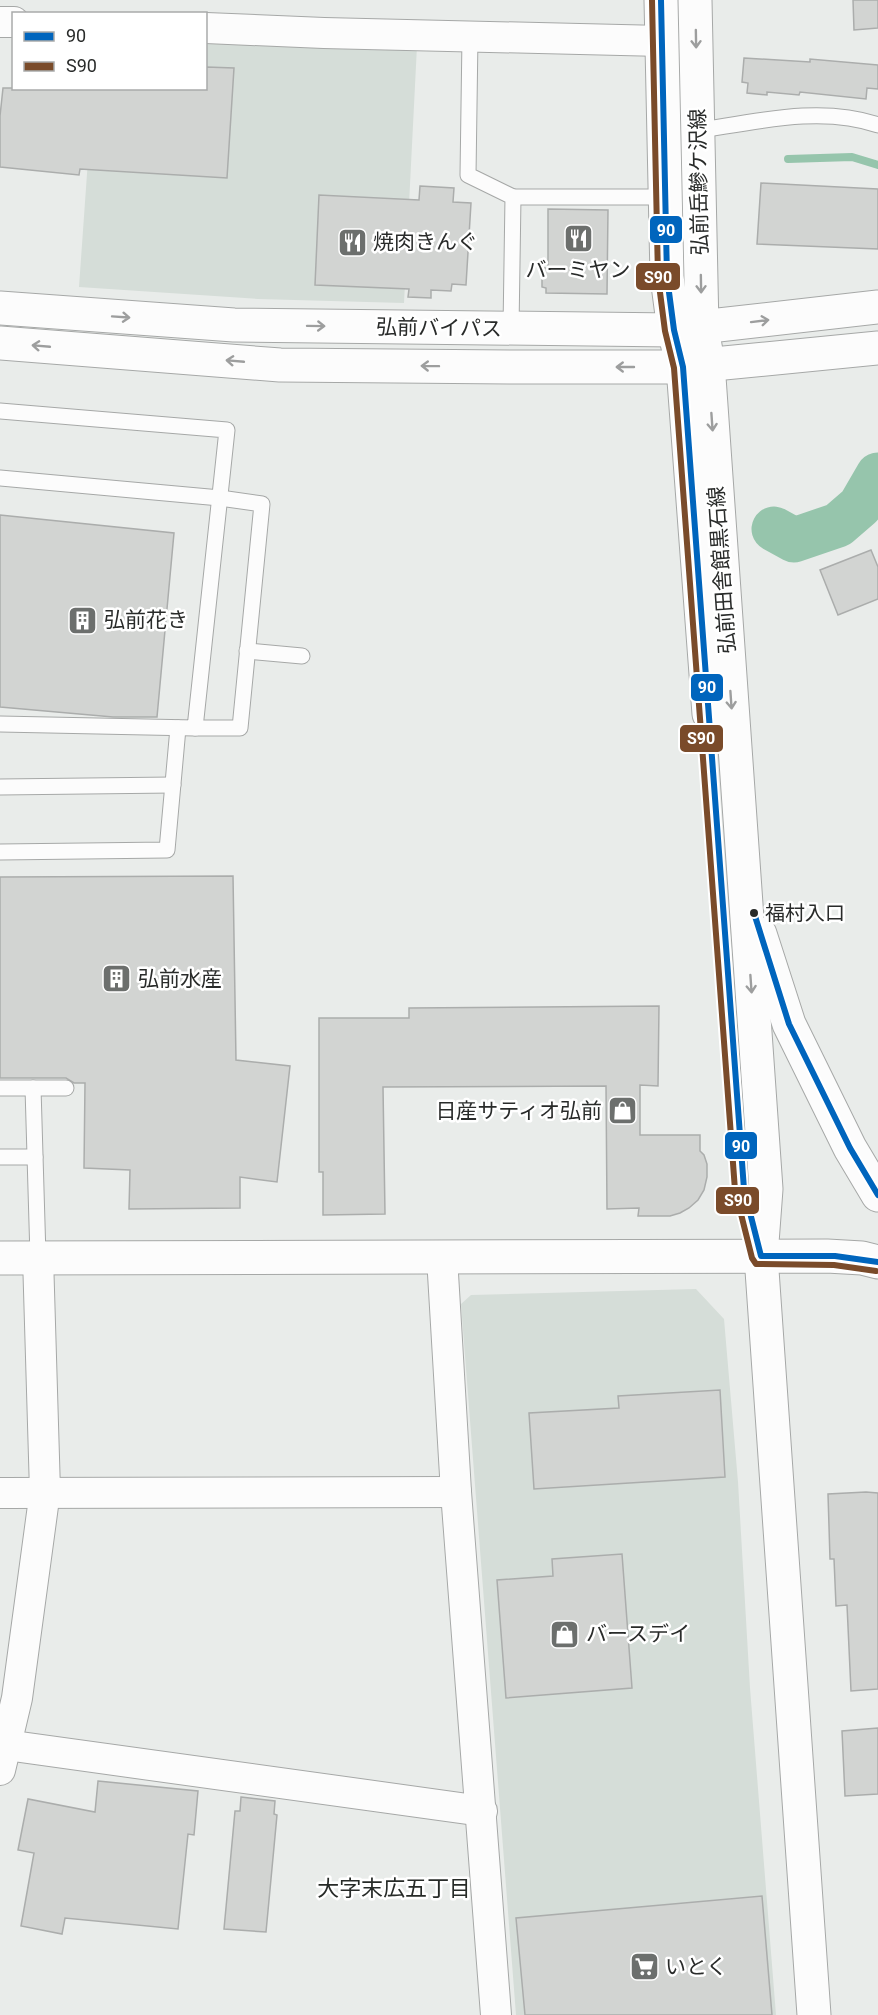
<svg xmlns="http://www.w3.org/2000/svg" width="878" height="2015" font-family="Roboto,'Noto Sans JP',sans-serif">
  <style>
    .built { fill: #d5ddd8 }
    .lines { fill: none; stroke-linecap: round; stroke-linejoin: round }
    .stream { stroke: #96c5ac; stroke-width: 8 }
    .river { stroke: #96c5ac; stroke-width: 45 }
    .building { fill: #d2d4d2; stroke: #abadac; stroke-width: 1.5 }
    .lane-casing { stroke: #a6a8a7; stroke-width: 17 }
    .street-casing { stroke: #a6a8a7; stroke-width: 32 }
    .secondary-casing { stroke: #a6a8a7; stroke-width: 35 }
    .primary-casing { stroke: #a6a8a7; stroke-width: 35 }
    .highway-casing { stroke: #a6a8a7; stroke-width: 35 }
    .lane { stroke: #fcfcfc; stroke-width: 15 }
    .street { stroke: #fcfcfc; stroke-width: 30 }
    .secondary { stroke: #fcfcfc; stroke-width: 33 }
    .primary { stroke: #fcfcfc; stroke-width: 33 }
    .highway { stroke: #fcfcfc; stroke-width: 33 }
    .bus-1-casing { stroke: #fff; stroke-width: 10 }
    .bus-2-casing { stroke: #fff; stroke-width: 10 }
    .bus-1 { stroke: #0065bd; stroke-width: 6 }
    .bus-2 { stroke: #7a4b2a; stroke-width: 6 }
    .oneway { stroke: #9d9e9e }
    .bus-dot { fill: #292b2a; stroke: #fff; stroke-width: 2 }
    .labels { text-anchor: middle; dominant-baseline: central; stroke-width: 5; stroke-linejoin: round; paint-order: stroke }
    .bus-label { font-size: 20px; fill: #292b2a; stroke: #fff; text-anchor: start }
    .street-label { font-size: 21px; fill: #292b2a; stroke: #fff }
    .poi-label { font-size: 21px; fill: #292b2a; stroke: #fff; text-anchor: start }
    .neighbourhood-label { font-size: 22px; fill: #272b28; stroke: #fff }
    .line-badge { stroke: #fff; stroke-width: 2 }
    .badge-label { font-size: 16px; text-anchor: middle; font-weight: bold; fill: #fff }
  </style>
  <rect width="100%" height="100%" fill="#e9ecea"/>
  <!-- built -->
  <g class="built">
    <polygon points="206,41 417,46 404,303 258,299 79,287 93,89 206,88"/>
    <polygon points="696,1289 724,1319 738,1482 750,1688 776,2015 516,2015 461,1304 471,1295"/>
  </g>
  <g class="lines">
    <!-- stream -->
    <polyline class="stream" points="788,159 852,157 878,165"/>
    <!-- river -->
    <polyline class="river" points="774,529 794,540 838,525 860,506 878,475"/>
  </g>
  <!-- building -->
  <g class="building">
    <polygon points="853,0 878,0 878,28 854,30"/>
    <polygon points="744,58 810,62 810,59 878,65 878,89 867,88 866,99 800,92 799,95 767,92 767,95 747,93 748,83 742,82"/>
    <polygon points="206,67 234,68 227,178 80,169 79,175 0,167 0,116 3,88 206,88"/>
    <polygon points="761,183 878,189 878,249 757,244"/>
    <polygon points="420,186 454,188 453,202 471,203 466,285 452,284 451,291 431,290 431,298 408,297 409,289 315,285 319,195 419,200"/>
    <polygon points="548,209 608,210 607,294 546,293 546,288 542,287 542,268 548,268"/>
    <polygon points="0,515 174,533 157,717 113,717 0,707"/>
    <polygon points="871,550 878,567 878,599 838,615 820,570"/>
    <polygon points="233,876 236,1060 290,1066 277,1182 240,1177 240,1208 129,1209 130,1170 84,1168 85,1083 74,1083 66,1078 0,1078 0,877"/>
    <polygon points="659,1006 658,1086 640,1085 640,1135 700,1135 700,1151 704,1155 707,1164 707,1177 704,1190 698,1200 689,1208 680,1213 670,1216 638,1216 639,1208 607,1209 606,1086 383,1087 385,1214 323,1215 323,1172 319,1172 319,1018 409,1018 409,1008"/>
    <polygon points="720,1390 725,1477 534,1489 529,1413 619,1408 618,1396"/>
    <polygon points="866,1492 878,1493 878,1689 851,1691 847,1605 836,1606 834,1559 830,1559 828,1494"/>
    <polygon points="622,1554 632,1688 506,1698 497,1580 553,1576 552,1559"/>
    <polygon points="878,1728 878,1794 845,1796 842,1731"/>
    <polygon points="98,1781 198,1791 194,1835 188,1834 178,1929 65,1918 62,1934 21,1926 34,1853 18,1850 28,1799 95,1812"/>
    <polygon points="241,1797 275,1801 274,1814 277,1815 266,1932 224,1929 235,1811 240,1811"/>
    <polygon points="762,1896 772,2015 525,2015 516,1918"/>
  </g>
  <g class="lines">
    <defs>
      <g id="lane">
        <polyline points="470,37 468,175 513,197 511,329"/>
        <path d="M696,131C755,122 821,105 878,125"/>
        <polyline points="513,197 665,197"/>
        <polyline points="0,411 227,430 195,728 0,724"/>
        <polyline points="0,478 220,498 262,504 240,728 195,728"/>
        <polyline points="247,651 302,656"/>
        <polyline points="0,787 173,785"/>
        <polyline points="0,852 167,850 178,728"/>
        <polyline points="0,1088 66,1088"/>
        <polyline points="33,1088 38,1257"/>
        <polyline points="0,1157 35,1157"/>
      </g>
      <g id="street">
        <polyline points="0,22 14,22"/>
        <polyline points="206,28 324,33 662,41"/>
        <polyline points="442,1257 456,1492 496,2015"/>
        <polyline points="0,1493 456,1492"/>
        <polyline points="6,1745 482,1811"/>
        <polyline points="0,1770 17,1698 45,1491 38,1257"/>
      </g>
      <g id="secondary">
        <polyline points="708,363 766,1189 761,1256 814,2015"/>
        <polyline points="683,367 709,714"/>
        <polyline points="760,934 789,1024 850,1148 878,1195"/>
        <polyline points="0,1258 827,1256 862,1258 878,1262"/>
      </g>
      <g id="primary">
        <polyline points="661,0 667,277 674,330 683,367"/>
        <polyline points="695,0 702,328 708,363"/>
      </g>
      <g id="highway">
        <polyline points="0,308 234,325 674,330 878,307"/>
        <polyline points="0,343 280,365 519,367 683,367 878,348"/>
      </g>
    </defs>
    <!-- lane casing -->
    <use href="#lane" class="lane-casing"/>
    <!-- street casing -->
    <use href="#street" class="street-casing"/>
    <!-- secondary casing -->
    <use href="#secondary" class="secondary-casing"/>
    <!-- primary casing -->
    <use href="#primary" class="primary-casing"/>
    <!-- highway casing -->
    <use href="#highway" class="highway-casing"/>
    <!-- lane -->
    <use href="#lane" class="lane"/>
    <!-- street -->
    <use href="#street" class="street"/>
    <!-- secondary -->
    <use href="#secondary" class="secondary"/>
    <!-- primary -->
    <use href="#primary" class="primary"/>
    <!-- highway -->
    <use href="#highway" class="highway"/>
    <defs>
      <g id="bus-1">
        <polyline points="661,0 667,277 674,330 683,367 744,1189 761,1256 835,1256 878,1262"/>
        <polyline points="754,913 789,1024 850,1148 878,1195"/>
      </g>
      <polyline id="bus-2" points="652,0 658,277 665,331 674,368 735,1190 752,1258 756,1264 834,1265 876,1271"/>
    </defs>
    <!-- bus-1 casing -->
    <use href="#bus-1" class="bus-1-casing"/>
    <!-- bus-2 casing -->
    <use href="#bus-2" class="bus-2-casing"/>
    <!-- bus-1 -->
    <use href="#bus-1" class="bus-1"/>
    <!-- bus-2 -->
    <use href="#bus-2" class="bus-2"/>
  </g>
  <!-- one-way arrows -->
  <defs><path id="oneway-shaft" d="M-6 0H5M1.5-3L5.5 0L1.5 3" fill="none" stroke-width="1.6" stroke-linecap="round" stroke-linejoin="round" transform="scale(1.5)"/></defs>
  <g class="oneway">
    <use href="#oneway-shaft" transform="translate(696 39) rotate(89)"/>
    <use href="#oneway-shaft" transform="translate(701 284) rotate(89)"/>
    <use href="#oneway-shaft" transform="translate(121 317) rotate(4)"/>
    <use href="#oneway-shaft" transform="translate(760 321) rotate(-7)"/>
    <use href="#oneway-shaft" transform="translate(316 326) rotate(1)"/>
    <use href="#oneway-shaft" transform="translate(41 346) rotate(-175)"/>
    <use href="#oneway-shaft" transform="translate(235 361) rotate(-175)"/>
    <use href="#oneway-shaft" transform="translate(430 366) rotate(-179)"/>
    <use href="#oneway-shaft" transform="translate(625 367) rotate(180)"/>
    <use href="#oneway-shaft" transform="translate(712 422) rotate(86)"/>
    <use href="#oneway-shaft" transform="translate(731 700) rotate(86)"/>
    <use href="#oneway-shaft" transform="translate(751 984) rotate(86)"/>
  </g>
  <!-- icons -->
  <defs>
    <symbol id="restaurant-square" viewBox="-11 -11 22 22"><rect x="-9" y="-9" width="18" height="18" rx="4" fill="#6c6f6d" stroke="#fff"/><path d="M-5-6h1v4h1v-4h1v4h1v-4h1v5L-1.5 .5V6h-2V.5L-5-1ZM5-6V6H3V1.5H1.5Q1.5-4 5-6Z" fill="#fff"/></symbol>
    <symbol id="building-square" viewBox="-11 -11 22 22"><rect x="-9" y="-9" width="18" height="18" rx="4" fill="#6c6f6d" stroke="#fff"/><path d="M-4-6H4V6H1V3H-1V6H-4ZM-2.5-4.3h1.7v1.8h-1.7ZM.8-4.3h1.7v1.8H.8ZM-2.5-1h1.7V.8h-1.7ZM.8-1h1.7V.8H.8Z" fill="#fff"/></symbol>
    <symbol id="shop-square" viewBox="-11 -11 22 22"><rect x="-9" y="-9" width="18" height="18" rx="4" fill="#6c6f6d" stroke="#fff"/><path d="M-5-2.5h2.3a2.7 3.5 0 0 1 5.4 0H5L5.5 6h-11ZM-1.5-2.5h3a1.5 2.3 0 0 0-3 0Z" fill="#fff"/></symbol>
    <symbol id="supermarket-square" viewBox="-11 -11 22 22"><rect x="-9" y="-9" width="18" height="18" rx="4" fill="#6c6f6d" stroke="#fff"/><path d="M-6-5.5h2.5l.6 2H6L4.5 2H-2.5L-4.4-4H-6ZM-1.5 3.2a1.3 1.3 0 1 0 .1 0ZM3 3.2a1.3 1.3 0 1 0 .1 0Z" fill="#fff"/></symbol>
  </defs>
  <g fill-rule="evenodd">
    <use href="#restaurant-square" x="562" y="222" width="33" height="33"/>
    <use href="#restaurant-square" x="336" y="226" width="33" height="33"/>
    <use href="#building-square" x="66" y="604" width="33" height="33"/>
    <use href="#building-square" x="100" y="962" width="33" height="33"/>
    <use href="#shop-square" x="606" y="1094" width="33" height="33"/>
    <use href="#shop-square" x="548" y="1618" width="33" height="33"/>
    <use href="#supermarket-square" x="628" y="1950" width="33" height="33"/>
  </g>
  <!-- markers -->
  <circle class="bus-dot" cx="754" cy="913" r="5"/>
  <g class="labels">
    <!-- bus labels -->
    <g class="bus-label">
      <text x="765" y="913">福村入口</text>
    </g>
    <!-- street labels -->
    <g class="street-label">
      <text transform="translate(699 182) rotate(-91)">弘前岳鰺ケ沢線</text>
      <text transform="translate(439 328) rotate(1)">弘前バイパス</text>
      <text transform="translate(722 570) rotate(-94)">弘前田舎館黒石線</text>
    </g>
    <!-- poi labels -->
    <g class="poi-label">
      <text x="373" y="242">焼肉きんぐ</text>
      <text x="578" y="270" text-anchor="middle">バーミヤン</text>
      <text x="104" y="620">弘前花き</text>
      <text x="138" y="979">弘前水産</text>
      <text x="602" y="1111" text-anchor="end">日産サティオ弘前</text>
      <text x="586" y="1634">バースデイ</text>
      <text x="665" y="1967">いとく</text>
    </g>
    <!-- neighbourhood labels -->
    <g class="neighbourhood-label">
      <text x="394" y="1888">大字末広五丁目</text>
    </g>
  </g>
  <g class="line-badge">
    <rect x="649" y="215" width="34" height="29" rx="6" fill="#0065bd"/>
    <rect x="635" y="262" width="46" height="29" rx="6" fill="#7a4b2a"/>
    <rect x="690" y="673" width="34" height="29" rx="6" fill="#0065bd"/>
    <rect x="679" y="724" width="45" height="29" rx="6" fill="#7a4b2a"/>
    <rect x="724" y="1131" width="34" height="29" rx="6" fill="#0065bd"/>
    <rect x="715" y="1186" width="45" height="29" rx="6" fill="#7a4b2a"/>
  </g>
  <g class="badge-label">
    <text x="666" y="236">90</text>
    <text x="658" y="283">S90</text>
    <text x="707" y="693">90</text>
    <text x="701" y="744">S90</text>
    <text x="741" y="1152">90</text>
    <text x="738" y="1206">S90</text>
  </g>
  <!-- legend -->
  <rect x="12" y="12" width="195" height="78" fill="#ffffff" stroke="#a9aaaa" stroke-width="1.5"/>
  <rect x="24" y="32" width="30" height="9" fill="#0065bd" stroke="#a9aaaa" stroke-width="1.5"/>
  <text x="66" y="42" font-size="18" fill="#292b2a">90</text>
  <rect x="24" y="62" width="30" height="9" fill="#7a4b2a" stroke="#a9aaaa" stroke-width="1.5"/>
  <text x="66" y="72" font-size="18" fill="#292b2a">S90</text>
</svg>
